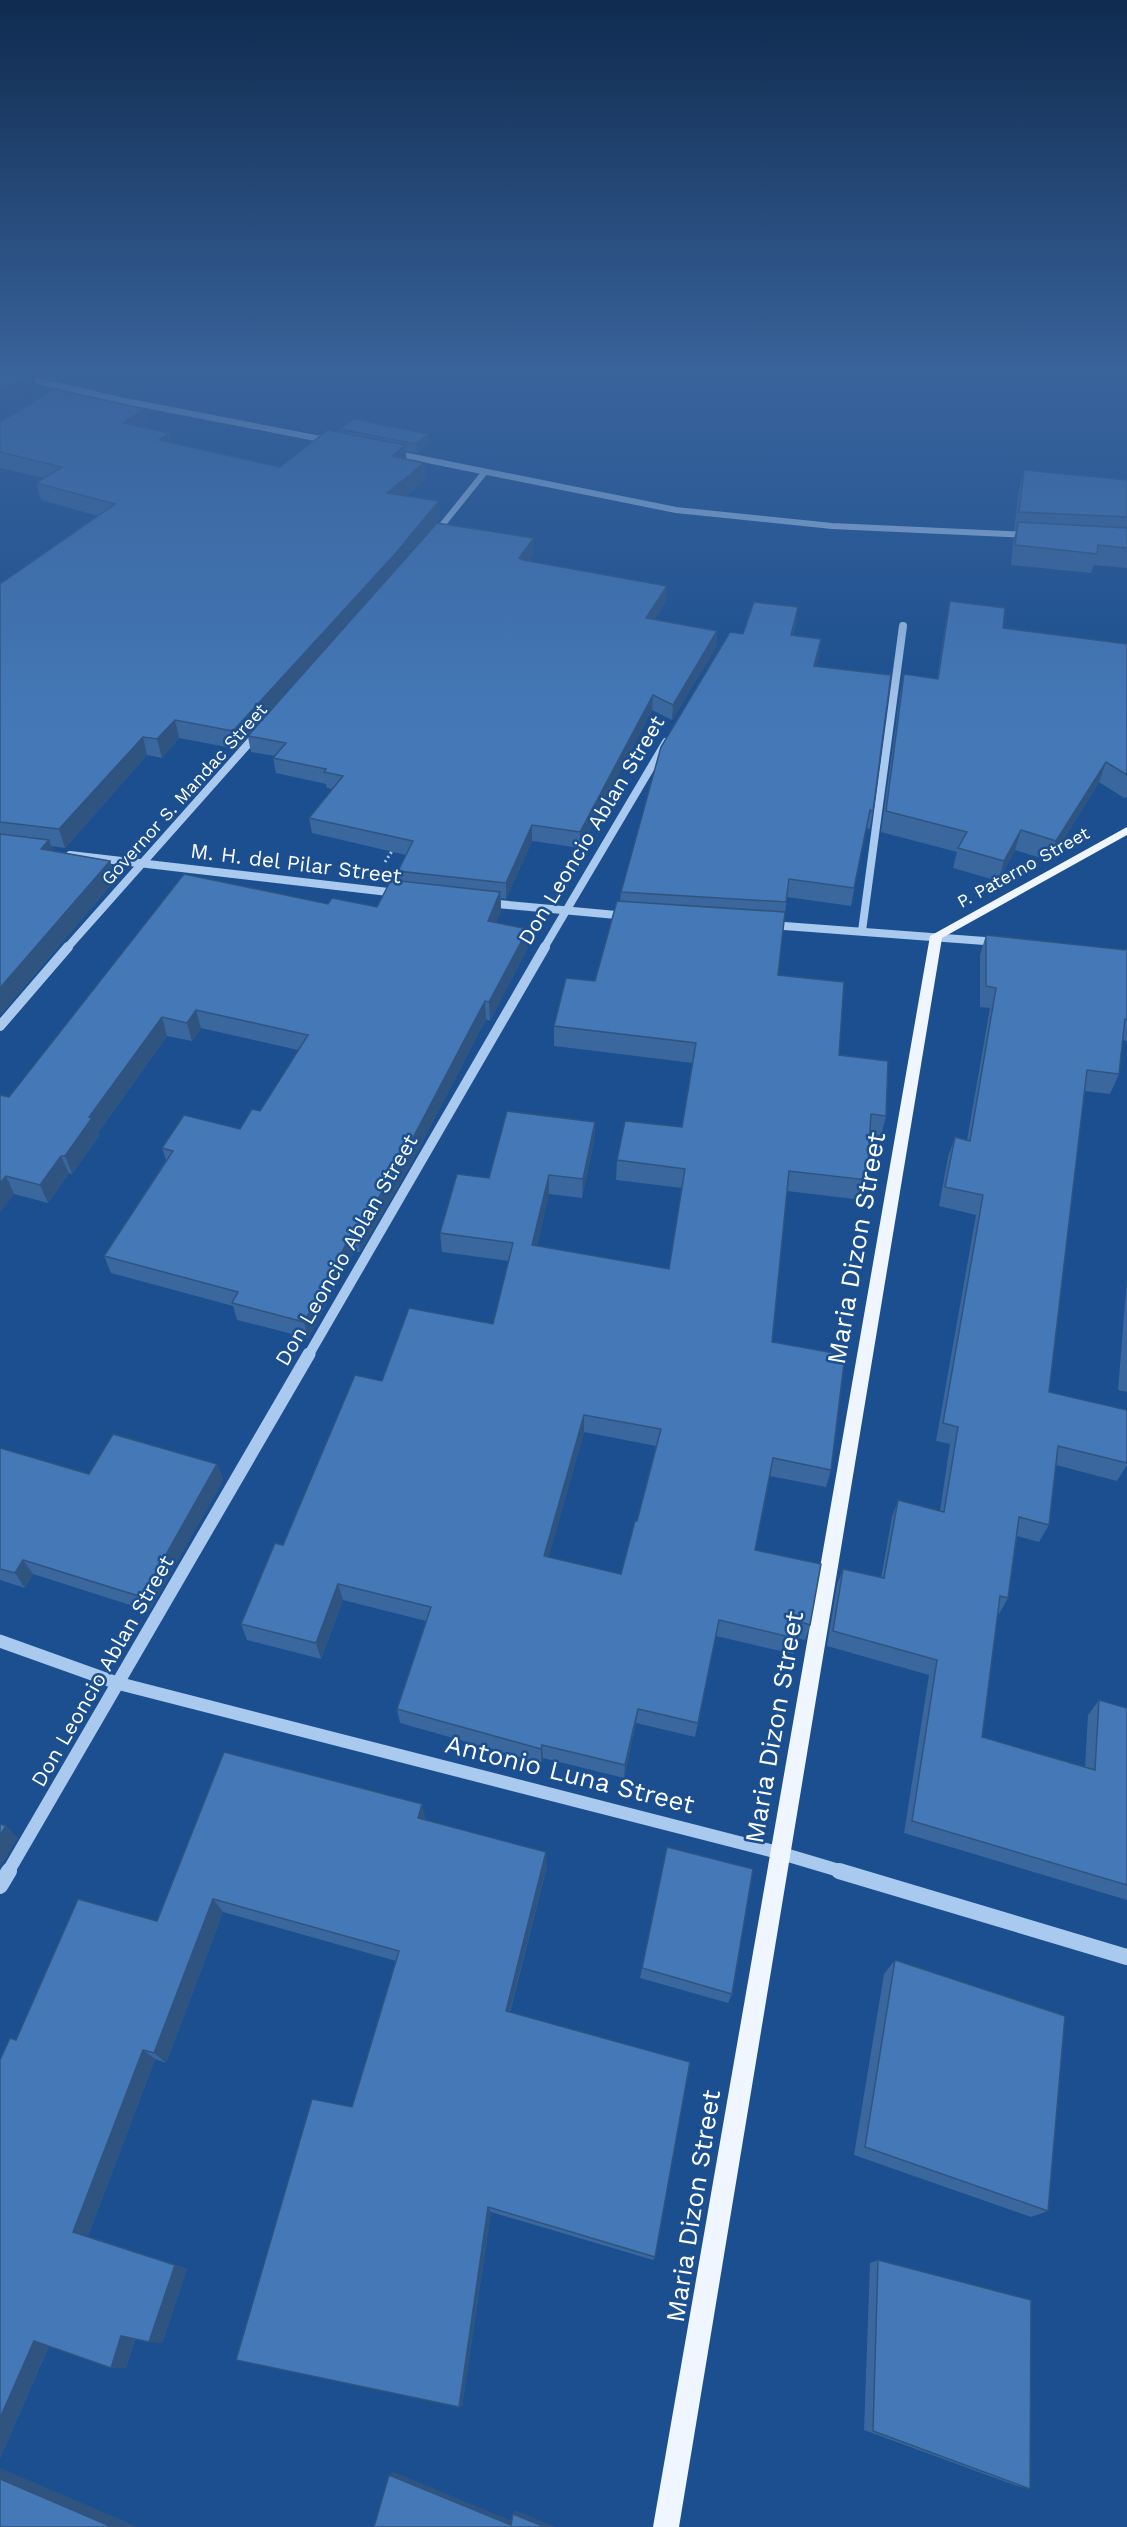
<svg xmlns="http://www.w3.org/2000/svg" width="1127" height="2527" font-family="'Work Sans',sans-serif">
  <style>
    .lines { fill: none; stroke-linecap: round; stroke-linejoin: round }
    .path { stroke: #a9c9ee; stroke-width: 3; stroke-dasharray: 2 3; stroke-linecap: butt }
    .minor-far4 { stroke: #a9c9ee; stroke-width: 6 }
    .minor-far3 { stroke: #a9c9ee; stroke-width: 8 }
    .minor-far2 { stroke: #a9c9ee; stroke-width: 10 }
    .minor-far1 { stroke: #a9c9ee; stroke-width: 13 }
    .minor { stroke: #a9c9ee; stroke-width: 16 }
    .major { fill: #f0f6ff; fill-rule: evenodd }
    .wall { fill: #3a679d; fill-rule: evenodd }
    .shaded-wall { fill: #305480 }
    .building { fill: #4478b7; stroke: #305480; stroke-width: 1.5; fill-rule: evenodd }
    .labels { text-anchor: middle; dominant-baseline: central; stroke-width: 5; stroke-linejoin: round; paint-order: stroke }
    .far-street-label { font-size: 18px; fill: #fff; stroke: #1b4f8f }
    .street-label { font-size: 21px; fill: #fff; stroke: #1b4f8f }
    .near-street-label { font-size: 26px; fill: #fff; stroke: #1b4f8f }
  </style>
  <rect width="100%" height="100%" fill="#1b4f8f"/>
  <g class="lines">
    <!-- path -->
    <polyline class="path" points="385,862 394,848"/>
    <!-- minor-far4 -->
    <g class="minor-far4">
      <polyline points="8,374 120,400 331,441"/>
      <polyline points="393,453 676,510 832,526 1028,535"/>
      <polyline points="435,534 484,473"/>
      <polyline points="903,628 903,625"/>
    </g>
    <!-- minor-far3 -->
    <g class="minor-far3">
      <polyline points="70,855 397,893"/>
      <polyline points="487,903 627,916"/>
      <polyline points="771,925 998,942"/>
      <polyline points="862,931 903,626"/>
      <polyline points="67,948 257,734"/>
      <polyline points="544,948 666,742"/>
    </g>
    <!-- minor-far2 -->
    <g class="minor-far2">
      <polyline points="0,1026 68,947"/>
      <polyline points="308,1356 545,947"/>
    </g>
    <!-- minor-far1 -->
    <g class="minor-far1">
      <polyline points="0,1641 117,1683 780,1853 844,1872"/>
      <polyline points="8,1872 309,1354"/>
    </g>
    <!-- minor -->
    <g class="minor">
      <polyline points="839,1871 1127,1957"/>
      <polyline points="0,1886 9,1871"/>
    </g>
    <!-- major -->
    <polygon class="major" points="1127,827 1127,835 942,938 679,2527 653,2527 930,936"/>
  </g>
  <!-- wall -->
  <g class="wall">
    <polygon points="0,374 56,374 49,378 33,375 36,386 0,407"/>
    <polygon points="145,409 148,425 145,427 172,443 280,467 340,433 340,429 428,434 428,444 417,453 406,451 406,460 424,463 425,480 406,496 439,501 440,518 433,527 534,538 534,553 528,561 666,601 654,620 717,631 716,647 672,720 652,710 580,848 532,841 506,899 501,898 501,911 496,922 528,947 490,1021 486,1019 408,1169 360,1252 354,1252 308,1338 237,1320 233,1306 111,1273 104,1256 166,1160 162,1148 240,1129 260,1111 298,1050 201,1028 192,1041 167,1036 98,1133 99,1136 72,1174 69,1173 48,1203 14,1194 0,1212 9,1097 328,904 377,907 399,880 398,871 406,855 312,833 309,818 332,789 327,788 326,784 276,773 273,758 275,756 251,752 248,737 237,749 179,738 162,758 147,755 65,848 51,846 53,851 110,861 116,879 0,1015 0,584 98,516 41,500 36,483 44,478 0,468 0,422"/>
    <polygon points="1024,470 1127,480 1127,568 1094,565 1091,573 1011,565 1013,541 1016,531 1014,531 1019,489"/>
    <polygon points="950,601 1003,628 1127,644 1127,797 1124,798 1099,782 1050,861 1015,850 998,881 953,868 957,852 881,832 900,694 904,674 937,679 946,621"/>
    <path d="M796,624L793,635L819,656L816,666L873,811L870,829L866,828L851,906L787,897L778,975L886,1116L881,1136L870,1135L867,1180L862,1200L787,1191L772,1342L831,1470L826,1487L770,1476L755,1550L810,1625L805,1640L798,1638L793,1654L716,1636L695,1737L636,1723L624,1778L543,1758L541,1763L400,1723L397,1709L426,1621L343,1600L321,1659L247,1640L241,1624L283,1545L382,1381L493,1324L509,1261L442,1252L440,1233L489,1178L595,1122L594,1142L582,1198L549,1194L537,1246L669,1269L682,1188L616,1180L617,1160L682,1127L693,1063L554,1046V1026L595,981L620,901L621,892L743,634ZM584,1432L656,1446L637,1521L621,1574L548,1558Z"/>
    <polygon points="986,935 1127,950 1127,1041 1122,1040 1119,1074 1110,1094 1084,1091 1049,1392 1127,1410 1127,1465 1117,1481 1056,1465 1049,1525 1039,1542 1017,1536 1008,1598 999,1614 997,1613 982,1737 1085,1767 1088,1715 1099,1700 1127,1708 1127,1900 904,1833 929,1675 827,1646 837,1585 843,1569 881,1578 892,1517 898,1500 940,1511 950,1444 936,1441 976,1215 939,1206 948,1157 955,1137 967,1140 990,1008 980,1007 980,955"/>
    <polygon points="1127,1279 1127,1392 1118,1390"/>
    <polygon points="0,1448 89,1474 217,1464 223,1480 149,1611 33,1574 25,1588 0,1580"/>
    <polygon points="422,1804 425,1820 547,1866 510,2012 655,2257 653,2260 491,2212 462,2406 459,2407 352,2107 396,1961 223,1912 166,2063 155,2059 88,2236 187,2269 162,2343 135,2339 126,2368 111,2368 49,2346 0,2458 0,2060 16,2040 157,1921"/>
    <polygon points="667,1847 732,1994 728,2003 640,1978"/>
    <polygon points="895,1960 1048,2211 1031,2217 854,2155 884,1974"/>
    <polygon points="878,2260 1030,2489 1017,2486 864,2430 870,2263"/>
  </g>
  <!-- shaded-wall -->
  <g class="shaded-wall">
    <polygon points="31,374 33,374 36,386 0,407 0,392"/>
    <polygon points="48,374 56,374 49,378"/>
    <polygon points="145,409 148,425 127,439 123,423"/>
    <polygon points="170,433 173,449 159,440"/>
    <polygon points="428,434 428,444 417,453 416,444"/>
    <polygon points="405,445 407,462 392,456"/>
    <polygon points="424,463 425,480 389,510 387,493"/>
    <polygon points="439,501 440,518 397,572 237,749 233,731"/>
    <polygon points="534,538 534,553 520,573 519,558"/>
    <polygon points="667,586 666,601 645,634 646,618"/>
    <polygon points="798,607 796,624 788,652 791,635"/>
    <polygon points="717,631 716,647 672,720 673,705"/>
    <polygon points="821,639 819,656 812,683 814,666"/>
    <polygon points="653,695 652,710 580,848 580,832"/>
    <polygon points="175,720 179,738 162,758 157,739"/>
    <polygon points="143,737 147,755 65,848 59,829"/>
    <polygon points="1106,762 1099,782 1050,861 1056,841"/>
    <polygon points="532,825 532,841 506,899 506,883"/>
    <polygon points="1021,830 1015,850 998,881 1004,861"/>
    <polygon points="49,840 55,858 41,849"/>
    <polygon points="110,861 116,879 0,1015 0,988"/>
    <polygon points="500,892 501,911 489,939 488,921"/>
    <polygon points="528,929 528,947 490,1021 489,1002"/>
    <polygon points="485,1001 486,1019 408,1169 360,1252 357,1235"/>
    <polygon points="196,1010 201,1028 192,1041 187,1023"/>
    <polygon points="162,1017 167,1036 98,1133 99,1136 72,1174 65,1156 89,1117"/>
    <polygon points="595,1122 594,1142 582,1198 583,1179"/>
    <polygon points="61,1156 69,1173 48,1203 40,1185"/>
    <polygon points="549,1175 549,1194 533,1264 532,1245"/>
    <polygon points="6,1176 14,1194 0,1212 0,1183"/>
    <polygon points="351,1235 354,1252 308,1338 304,1322"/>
    <polygon points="584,1415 584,1432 544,1573 544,1556"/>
    <polygon points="217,1464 223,1480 149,1611 142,1597"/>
    <polygon points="23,1560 33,1574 25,1588 15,1573"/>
    <polygon points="338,1584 343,1600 321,1659 316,1643"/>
    <polygon points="638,1709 636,1723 624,1778 625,1765"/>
    <polygon points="542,1745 543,1758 541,1763 541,1749"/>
    <polygon points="422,1804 426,1819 421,1832 418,1818"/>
    <polygon points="6,1826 18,1838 0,1867 0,1835"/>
    <polygon points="546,1852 547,1866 507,2021 506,2011"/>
    <polygon points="213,1899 223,1912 166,2063 154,2053"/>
    <polygon points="143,2050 155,2059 88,2236 187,2269 162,2343 149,2342 73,2232"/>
    <polygon points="488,2207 491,2212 462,2406 459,2407"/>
    <polygon points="121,2336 135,2338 126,2368 111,2368"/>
    <polygon points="34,2341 50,2343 0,2458 0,2418"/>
    <polygon points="0,2468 138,2527 112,2527 0,2479"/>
    <polygon points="394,2472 512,2521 511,2525 389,2475"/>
    <polygon points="515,2510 555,2527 545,2527 513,2514"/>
  </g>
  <!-- building -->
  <g class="building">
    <polygon points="0,374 31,374 0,392"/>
    <polygon points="54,389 145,409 123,423 170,433 159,440 280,467 328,430 405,445 392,456 424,463 387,493 439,501 395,554 233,731 175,720 157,739 143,737 59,829 0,822 0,584 115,504 36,483 62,467 0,452 0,422"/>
    <polygon points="353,419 428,434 416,444 340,429"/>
    <polygon points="1024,470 1127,480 1127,517 1019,512"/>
    <polygon points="1018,522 1127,528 1127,548 1098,545 1097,554 1015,545"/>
    <polygon points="437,523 534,538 519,558 523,560 667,586 646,618 717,631 673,705 653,695 580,832 532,825 506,883 398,871 413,841 309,818 343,776 324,772 326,769 273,758 286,743 248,736"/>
    <polygon points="950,601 1005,608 1003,628 1127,644 1127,775 1106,762 1056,841 1021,830 1004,861 958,848 967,832 886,811 904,674 938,679"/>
    <polygon points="754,602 798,607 791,635 821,639 814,666 891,675 873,811 870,810 854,888 789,879 786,902 621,892 661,747 730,632 743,634"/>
    <polygon points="0,834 49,840 41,849 110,861 0,988"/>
    <polygon points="184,874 328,904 332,898 377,907 391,880 500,892 488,921 528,929 489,1002 485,1001 406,1151 357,1235 351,1235 304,1322 232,1303 238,1292 104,1256 173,1151 162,1148 184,1115 240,1129 252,1109 260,1111 308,1035 196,1010 187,1023 162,1017 89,1117 92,1118 65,1156 61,1156 40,1185 6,1176 0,1183 0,1095 9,1097"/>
    <path d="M617,901L785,912L778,975L844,982L839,1055L888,1061L886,1116L871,1114L867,1180L789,1171L772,1342L845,1355L831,1470L773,1458L755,1550L821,1564L810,1625L801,1622L798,1639L719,1620L698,1723L638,1709L625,1765L542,1745L541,1749L397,1709L431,1607L338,1584L316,1643L241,1624L275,1543L283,1545L355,1375L382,1381L409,1308L493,1324L513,1243L440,1233L457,1174L489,1178L507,1111L595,1122L583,1179L549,1175L532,1245L669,1269L685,1169L617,1160L625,1121L682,1127L696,1043L554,1026L566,978L595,981ZM584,1415L661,1429L637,1521H635L621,1574L544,1556Z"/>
    <polygon points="986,935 1127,950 1127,1020 1125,1019 1119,1074 1087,1070 1049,1392 1127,1410 1127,1463 1058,1446 1049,1525 1019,1517 1008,1598 1000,1596 982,1737 1095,1770 1099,1700 1127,1708 1127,1885 912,1821 937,1660 833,1631 843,1569 884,1578 898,1500 944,1512 958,1427 943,1423 983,1195 945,1187 955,1137 970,1141 996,988 986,986"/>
    <polygon points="113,1434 217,1464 142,1597 23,1560 15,1573 0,1569 0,1448 89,1474"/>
    <polygon points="224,1752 422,1804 418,1818 546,1852 506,2011 690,2062 655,2257 488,2207 459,2407 236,2360 312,2099 352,2107 399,1951 213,1899 154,2053 143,2050 73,2232 175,2265 149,2342 121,2336 111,2368 34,2341 0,2418 0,2060 10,2038 16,2040 78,1899 157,1921"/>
    <polygon points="0,1824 6,1826 0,1835"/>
    <polygon points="667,1847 753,1869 732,1994 642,1968"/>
    <polygon points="895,1960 1065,2016 1048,2211 865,2147"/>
    <polygon points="878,2260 1031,2300 1030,2489 873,2431"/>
    <polygon points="389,2475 511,2525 513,2514 545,2527 374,2527"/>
    <polygon points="0,2479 112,2527 0,2527"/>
  </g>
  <!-- sky -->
  <linearGradient id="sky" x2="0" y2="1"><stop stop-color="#0f2b4f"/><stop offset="0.51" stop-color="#39639b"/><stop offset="1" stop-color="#39639b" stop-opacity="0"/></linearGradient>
  <rect width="1127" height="728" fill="url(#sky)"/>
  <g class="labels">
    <!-- far-street labels -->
    <g class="far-street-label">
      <text transform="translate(184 794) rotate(-48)">Governor S. Mandac Street</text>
      <text transform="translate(1023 867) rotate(-29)">P. Paterno Street</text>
    </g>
    <!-- street labels -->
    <g class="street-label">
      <text transform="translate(591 830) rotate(-59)">Don Leoncio Ablan Street</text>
      <text transform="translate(296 863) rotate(7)">M. H. del Pilar Street</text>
      <text transform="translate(346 1250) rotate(-60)">Don Leoncio Ablan Street</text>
      <text transform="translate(102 1671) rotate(-60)">Don Leoncio Ablan Street</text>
    </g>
    <!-- near-street labels -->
    <g class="near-street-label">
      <text transform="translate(856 1248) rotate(-80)">Maria Dizon Street</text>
      <text transform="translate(774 1727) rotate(-80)">Maria Dizon Street</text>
      <text transform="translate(570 1774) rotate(14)">Antonio Luna Street</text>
      <text transform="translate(693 2206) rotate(-81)">Maria Dizon Street</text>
    </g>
  </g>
</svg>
